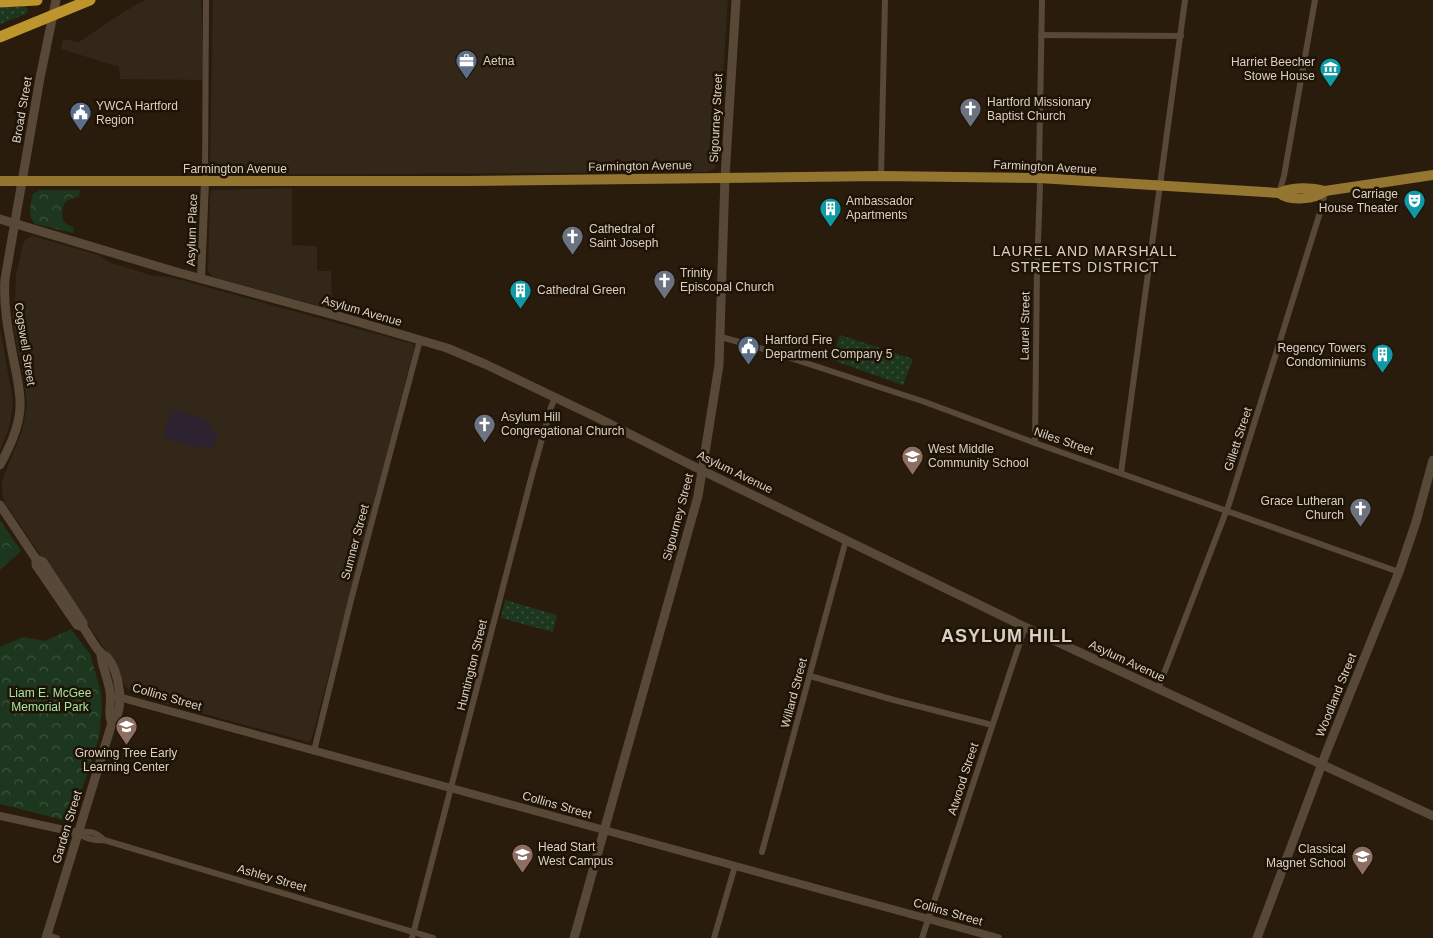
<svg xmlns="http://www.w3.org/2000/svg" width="1433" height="938" font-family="Helvetica,sans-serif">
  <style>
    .commercial { fill: #322719 }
    .industrial { fill: #2c2230 }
    .grass { fill: url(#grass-dots) }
    .park { fill: url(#park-crowns) }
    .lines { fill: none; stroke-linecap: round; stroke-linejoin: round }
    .minor { stroke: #574838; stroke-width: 6 }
    .tertiary { stroke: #574838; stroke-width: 8 }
    .secondary { stroke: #574838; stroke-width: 9 }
    .primary { stroke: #957631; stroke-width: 10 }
    .motorway { stroke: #be952d; stroke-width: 11 }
    .labels { text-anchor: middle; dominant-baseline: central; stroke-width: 5; stroke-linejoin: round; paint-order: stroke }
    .poi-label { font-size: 12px; fill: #d9d1c7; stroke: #1f1305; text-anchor: start }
    .street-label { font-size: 12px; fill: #d9d1c7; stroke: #1f1305 }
    .park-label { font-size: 12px; fill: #a3e7a4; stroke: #1f1305 }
    .neighbourhood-label { font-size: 14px; letter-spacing: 1px; fill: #d9d1c7; stroke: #1f1305 }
    .district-label { font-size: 18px; font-weight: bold; letter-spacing: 1px; fill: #d9d1c7; stroke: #1f1305 }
  </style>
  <defs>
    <pattern id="grass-dots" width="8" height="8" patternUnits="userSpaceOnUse" patternTransform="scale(1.25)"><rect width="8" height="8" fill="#1c371d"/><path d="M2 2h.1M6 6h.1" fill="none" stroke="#3c533c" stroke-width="1.8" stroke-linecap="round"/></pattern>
    <pattern id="park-crowns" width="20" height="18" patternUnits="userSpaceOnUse" patternTransform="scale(1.25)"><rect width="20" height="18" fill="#1c371d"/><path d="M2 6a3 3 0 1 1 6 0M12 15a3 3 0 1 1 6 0" fill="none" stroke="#3c533c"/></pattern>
  </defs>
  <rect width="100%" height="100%" fill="#291c0d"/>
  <!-- commercial -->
  <g class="commercial">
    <polygon points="146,0 201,0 204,80 120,79 119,67 61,49 63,39 79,42 113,19 137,4"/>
    <polygon points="213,0 728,0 717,164 714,169 708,172 217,175 212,171 210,165"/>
    <polygon points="292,188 292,245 317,246 317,271 331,271 332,309 213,277 208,271 210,194 212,190"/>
    <polygon points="33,236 98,255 111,263 154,276 170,277 413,344 414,348 312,738 308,742 142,697 131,692 124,684 115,664 5,503 2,492 2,481 22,431 27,405 24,380 12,319 15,303 16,274 23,244 26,239"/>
    <polygon points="0,328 13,401 10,425 0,450"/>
  </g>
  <!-- industrial -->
  <polygon class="industrial" points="171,409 207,420 206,424 212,425 211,430 218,432 213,449 200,445 199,449 163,437"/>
  <!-- grass -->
  <g class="grass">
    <polygon points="25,6 28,10 26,14 0,24 0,8"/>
    <polygon points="840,335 913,359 903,385 832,360"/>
    <polygon points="505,600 557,615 553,632 501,618"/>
  </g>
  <!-- park -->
  <g class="park">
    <path d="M40,190H80L79,197C64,198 59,209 64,222L74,228L73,233L36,224C26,217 31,204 33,194Z"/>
    <polygon points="0,520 21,551 0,570"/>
    <polygon points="71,629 90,654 101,692 102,707 99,737 73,818 68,821 0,804 0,647 23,637 45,641"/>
  </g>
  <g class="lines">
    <!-- minor -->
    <g class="minor">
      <polyline points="1041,35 1181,36"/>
      <polyline points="881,176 885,0"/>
      <polyline points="205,182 206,0"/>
      <polyline points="1279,193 1284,176 1315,0"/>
      <polyline points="721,337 757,347 925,402 1035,443 1399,572"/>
      <polyline points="1035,443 1037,267 1040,188 1039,170 1042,0"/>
      <polyline points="1121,473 1185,0"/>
      <polyline points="810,676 894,700 992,725"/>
      <polyline points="1158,689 1229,504 1323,203 1325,191"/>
      <polyline points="314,751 351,600 420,340"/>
      <path d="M78,833C86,839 94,841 104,840L433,938"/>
      <path d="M78,833C89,830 96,832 104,840"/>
      <polyline points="762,852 846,540"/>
      <polyline points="47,935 57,938"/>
      <polyline points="412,938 533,471 551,407 555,398"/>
      <polyline points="714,938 735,866"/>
      <polyline points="922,938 1025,627"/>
    </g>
    <!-- tertiary -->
    <g class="tertiary">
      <polyline points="201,279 205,182"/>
      <polyline points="115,696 998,938"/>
      <polyline points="0,816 78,833"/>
    </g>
    <!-- secondary -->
    <g class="secondary">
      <polyline points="0,219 173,271 345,318 447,348 485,364 596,417 695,467 1025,627 1433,816"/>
      <path d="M0,465C9,448 19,428 20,408C21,392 17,377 14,362C9,335 3,307 5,279L40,78L56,0"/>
      <polyline points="0,505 36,559 36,565 77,625 83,627"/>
      <path d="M36,559L43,562L83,623V627C89,635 94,646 101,653C103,655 105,656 107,657C119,671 126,709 112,723L46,938"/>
      <path d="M101,654C100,661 109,681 110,692C112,702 107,714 112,723"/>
      <polyline points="574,938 698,496 719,365 725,177 736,0"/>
      <polyline points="1257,938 1326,753 1399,572 1416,522 1433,460"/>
    </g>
    <!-- primary -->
    <g class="primary">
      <path d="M0,181H468L881,176L1039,178L1279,193C1292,187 1311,187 1325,191L1433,175"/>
      <path d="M1279,193C1290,202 1315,199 1325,191"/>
    </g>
    <!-- motorway -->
    <g class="motorway">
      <polyline points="0,2 37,0"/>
      <polyline points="0,37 90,0"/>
    </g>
  </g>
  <!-- icons -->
  <defs>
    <symbol id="office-pin" viewBox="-11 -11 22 30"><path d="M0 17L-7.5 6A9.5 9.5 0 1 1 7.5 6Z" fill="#5c6f8a" stroke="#1f1305"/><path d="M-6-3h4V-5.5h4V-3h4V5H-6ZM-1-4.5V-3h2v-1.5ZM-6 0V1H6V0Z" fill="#fff"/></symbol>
    <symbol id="museum-pin" viewBox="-11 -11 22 30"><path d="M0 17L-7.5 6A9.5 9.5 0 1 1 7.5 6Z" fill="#0f9aa8" stroke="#1f1305"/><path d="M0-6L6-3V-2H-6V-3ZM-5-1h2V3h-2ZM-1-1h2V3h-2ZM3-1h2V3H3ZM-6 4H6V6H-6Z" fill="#fff"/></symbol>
    <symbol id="church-pin" viewBox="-11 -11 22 30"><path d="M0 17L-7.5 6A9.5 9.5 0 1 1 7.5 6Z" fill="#6b7280" stroke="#1f1305"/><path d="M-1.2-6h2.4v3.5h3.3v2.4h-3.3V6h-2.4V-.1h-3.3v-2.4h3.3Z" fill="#fff"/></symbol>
    <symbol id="civic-pin" viewBox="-11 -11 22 30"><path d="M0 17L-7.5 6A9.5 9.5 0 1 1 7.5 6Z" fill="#5c6f8a" stroke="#1f1305"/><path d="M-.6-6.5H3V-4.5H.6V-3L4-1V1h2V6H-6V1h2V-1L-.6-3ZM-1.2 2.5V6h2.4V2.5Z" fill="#fff"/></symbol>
    <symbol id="theatre-pin" viewBox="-11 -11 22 30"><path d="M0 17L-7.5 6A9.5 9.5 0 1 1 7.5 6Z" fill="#0f9aa8" stroke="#1f1305"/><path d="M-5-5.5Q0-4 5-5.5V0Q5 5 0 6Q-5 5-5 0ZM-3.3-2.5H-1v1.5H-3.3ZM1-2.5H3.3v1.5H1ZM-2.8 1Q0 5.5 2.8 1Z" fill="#fff"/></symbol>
    <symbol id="building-pin" viewBox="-11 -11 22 30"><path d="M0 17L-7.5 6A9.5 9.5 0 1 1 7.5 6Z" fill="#0f9aa8" stroke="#1f1305"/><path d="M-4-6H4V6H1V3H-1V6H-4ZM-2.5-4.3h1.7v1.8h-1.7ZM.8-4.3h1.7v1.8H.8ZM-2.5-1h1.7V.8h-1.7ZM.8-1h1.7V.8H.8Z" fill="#fff"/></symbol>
    <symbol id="school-pin" viewBox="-11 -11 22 30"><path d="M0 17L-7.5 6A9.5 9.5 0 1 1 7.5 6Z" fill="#8d6e63" stroke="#1f1305"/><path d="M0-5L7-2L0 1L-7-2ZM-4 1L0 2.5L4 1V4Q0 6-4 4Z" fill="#fff"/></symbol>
  </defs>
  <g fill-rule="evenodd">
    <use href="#office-pin" x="454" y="48" width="25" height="34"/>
    <use href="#museum-pin" x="1318" y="56" width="25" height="34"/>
    <use href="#church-pin" x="958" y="96" width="25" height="34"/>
    <use href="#civic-pin" x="68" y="100" width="25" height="34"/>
    <use href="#theatre-pin" x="1402" y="188" width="25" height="34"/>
    <use href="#building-pin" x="818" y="196" width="25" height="34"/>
    <use href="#church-pin" x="560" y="224" width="25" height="34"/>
    <use href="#church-pin" x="652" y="268" width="25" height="34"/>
    <use href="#building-pin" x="508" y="278" width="25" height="34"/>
    <use href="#civic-pin" x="736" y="334" width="25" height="34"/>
    <use href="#building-pin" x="1370" y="342" width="25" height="34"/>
    <use href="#church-pin" x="472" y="412" width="25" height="34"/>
    <use href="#school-pin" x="900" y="444" width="25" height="34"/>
    <use href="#church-pin" x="1348" y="496" width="25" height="34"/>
    <use href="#school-pin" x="114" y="714" width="25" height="34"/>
    <use href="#school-pin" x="510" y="842" width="25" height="34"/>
    <use href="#school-pin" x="1350" y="844" width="25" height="34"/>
  </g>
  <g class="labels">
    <!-- poi labels -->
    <g class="poi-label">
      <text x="483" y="61">Aetna</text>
      <text x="1315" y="62" text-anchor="end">Harriet Beecher<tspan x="1315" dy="14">Stowe House</tspan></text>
      <text x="987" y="102">Hartford Missionary<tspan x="987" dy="14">Baptist Church</tspan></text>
      <text x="96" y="106">YWCA Hartford<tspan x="96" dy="14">Region</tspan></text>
      <text x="1398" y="194" text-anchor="end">Carriage<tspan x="1398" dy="14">House Theater</tspan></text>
      <text x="846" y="201">Ambassador<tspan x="846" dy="14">Apartments</tspan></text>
      <text x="589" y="229">Cathedral of<tspan x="589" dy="14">Saint Joseph</tspan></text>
      <text x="680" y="273">Trinity<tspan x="680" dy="14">Episcopal Church</tspan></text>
      <text x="537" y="290">Cathedral Green</text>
      <text x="765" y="340">Hartford Fire<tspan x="765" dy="14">Department Company 5</tspan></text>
      <text x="1366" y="348" text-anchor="end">Regency Towers<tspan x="1366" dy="14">Condominiums</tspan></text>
      <text x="501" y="417">Asylum Hill<tspan x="501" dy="14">Congregational Church</tspan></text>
      <text x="928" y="449">West Middle<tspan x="928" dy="14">Community School</tspan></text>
      <text x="1344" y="501" text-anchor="end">Grace Lutheran<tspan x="1344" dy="14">Church</tspan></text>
      <text x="126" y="753" text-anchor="middle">Growing Tree Early<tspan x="126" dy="14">Learning Center</tspan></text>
      <text x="538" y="847">Head Start<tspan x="538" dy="14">West Campus</tspan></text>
      <text x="1346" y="849" text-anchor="end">Classical<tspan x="1346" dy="14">Magnet School</tspan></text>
    </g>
    <!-- street labels -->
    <g class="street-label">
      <text transform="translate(22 110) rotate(-80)">Broad Street</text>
      <text transform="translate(716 118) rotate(-87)">Sigourney Street</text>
      <text transform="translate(640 166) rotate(-1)">Farmington Avenue</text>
      <text transform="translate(1045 167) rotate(3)">Farmington Avenue</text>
      <text x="235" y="169">Farmington Avenue</text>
      <text transform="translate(192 230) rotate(-88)">Asylum Place</text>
      <text transform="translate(362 311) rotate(16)">Asylum Avenue</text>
      <text transform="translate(1025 326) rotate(-89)">Laurel Street</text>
      <text transform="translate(25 344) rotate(81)">Cogswell Street</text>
      <text transform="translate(1238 439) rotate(-72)">Gillett Street</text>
      <text transform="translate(1064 441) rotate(19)">Niles Street</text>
      <text transform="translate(735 472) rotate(26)">Asylum Avenue</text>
      <text transform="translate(678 517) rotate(-75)">Sigourney Street</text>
      <text transform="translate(355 542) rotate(-75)">Sumner Street</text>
      <text transform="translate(1127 661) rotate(25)">Asylum Avenue</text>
      <text transform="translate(472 665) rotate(-76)">Huntington Street</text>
      <text transform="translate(794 693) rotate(-75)">Willard Street</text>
      <text transform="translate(1336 695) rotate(-68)">Woodland Street</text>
      <text transform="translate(167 697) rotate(16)">Collins Street</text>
      <text transform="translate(963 779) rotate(-72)">Atwood Street</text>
      <text transform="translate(557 805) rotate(16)">Collins Street</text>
      <text transform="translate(67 827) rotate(-73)">Garden Street</text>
      <text transform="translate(272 878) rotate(16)">Ashley Street</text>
      <text transform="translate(948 912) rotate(16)">Collins Street</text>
    </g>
    <!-- park labels -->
    <g class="park-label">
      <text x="50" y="693">Liam E. McGee<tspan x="50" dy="14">Memorial Park</tspan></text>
    </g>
    <!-- neighbourhood labels -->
    <g class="neighbourhood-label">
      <text x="1085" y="251">LAUREL AND MARSHALL<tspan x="1085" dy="16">STREETS DISTRICT</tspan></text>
    </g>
    <!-- district labels -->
    <g class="district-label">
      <text x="1007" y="636">ASYLUM HILL</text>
    </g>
  </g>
</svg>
